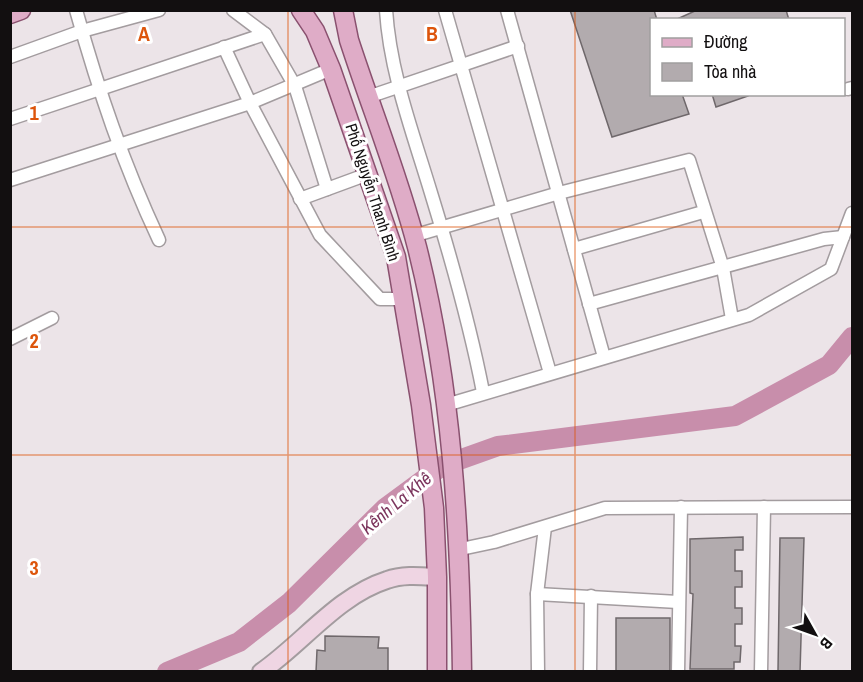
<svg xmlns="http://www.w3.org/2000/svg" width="863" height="682" font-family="'Archivo Narrow',sans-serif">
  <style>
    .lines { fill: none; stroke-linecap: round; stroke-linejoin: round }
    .river { stroke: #c88eab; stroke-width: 20 }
    .building { fill: #b2abae; stroke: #6f686b; stroke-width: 1.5 }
    .street-casing { stroke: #a39c9f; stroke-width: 15 }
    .secondary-casing { stroke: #a39c9f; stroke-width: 20 }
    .primary-casing { stroke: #8a516f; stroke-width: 21 }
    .street { stroke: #fff; stroke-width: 12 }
    .secondary { stroke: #efd5e3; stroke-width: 16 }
    .primary { stroke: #dfacc7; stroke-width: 18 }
    .grid { fill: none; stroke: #dd550c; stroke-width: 1.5; stroke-opacity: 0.55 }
    .labels { text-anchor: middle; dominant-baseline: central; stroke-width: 6; stroke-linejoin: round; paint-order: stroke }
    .street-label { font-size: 16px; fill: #120f10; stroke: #fff }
    .water-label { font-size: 18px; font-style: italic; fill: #7c355d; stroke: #fff }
    .grid-label { font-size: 20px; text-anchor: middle; font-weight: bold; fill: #dd550c; stroke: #fff; stroke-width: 6; stroke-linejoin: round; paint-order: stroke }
  </style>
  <rect width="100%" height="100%" fill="#ece4e8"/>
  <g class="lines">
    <!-- river -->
    <polyline class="river" points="167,672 239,642 289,603 385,508 442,466 498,446 735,416 829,365 852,337"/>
  </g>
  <!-- building -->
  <g class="building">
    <polygon points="570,10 654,10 657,20 651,20 651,94 682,94 689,114 612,137"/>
    <polygon points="697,10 786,10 789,20 675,20"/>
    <polygon points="712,94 748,94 748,96 716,107"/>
    <polygon points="743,537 743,550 735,550 735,571 742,571 742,587 735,587 735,608 742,608 742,624 735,624 735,646 741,646 740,662 734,662 734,669 690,669 693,594 690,593 690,539"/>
    <polygon points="780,538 804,538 800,672 778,671"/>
    <rect x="616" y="618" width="54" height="54"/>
    <polygon points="325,636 379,637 378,648 388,648 388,672 316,672 317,650 325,651"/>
  </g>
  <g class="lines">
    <defs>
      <g id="street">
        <path d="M76,10C99,92 123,163 159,240"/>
        <polyline points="233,10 265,34 295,86 327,189"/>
        <path d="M386,10C390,73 413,133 431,193C451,258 470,325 483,392"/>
        <polyline points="445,10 550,373"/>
        <polyline points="507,10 604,357"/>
        <polyline points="224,47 250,103 320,235 380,299 403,299"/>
        <polyline points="10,57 82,31 159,10"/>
        <polyline points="848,89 852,88"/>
        <polyline points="368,97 518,46"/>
        <polyline points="10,119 265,34"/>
        <polyline points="10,180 250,103 331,69"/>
        <polyline points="300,199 368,174"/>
        <polyline points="413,236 559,193 689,160 723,268 732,319"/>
        <polyline points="574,249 703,212"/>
        <polyline points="589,304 824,239 843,237"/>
        <polyline points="10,339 52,318"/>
        <polyline points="446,405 749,315 831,269 852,213"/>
        <polyline points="461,549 494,542 605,508 852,507"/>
        <polyline points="537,594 678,602"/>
        <polyline points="538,672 537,594 545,527"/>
        <polyline points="590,672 591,596"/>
        <polyline points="678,672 681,507"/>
        <polyline points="761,672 764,507"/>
      </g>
      <path id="secondary" d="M261,672C303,643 337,596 387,580C403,574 421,576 437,577"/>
      <g id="primary">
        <polyline points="301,10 315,31 331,69 396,257 421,405 434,508 437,577 437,672"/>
        <path d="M343,10L349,40C371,108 399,177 417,247C452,386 460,529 462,672"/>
        <polyline points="10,14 21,10"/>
      </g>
    </defs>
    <!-- street casing -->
    <use href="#street" class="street-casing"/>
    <!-- secondary casing -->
    <use href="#secondary" class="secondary-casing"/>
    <!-- primary casing -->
    <use href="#primary" class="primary-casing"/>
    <!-- street -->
    <use href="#street" class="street"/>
    <!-- secondary -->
    <use href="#secondary" class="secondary"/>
    <!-- primary -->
    <use href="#primary" class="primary"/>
  </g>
  <!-- grid -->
  <path class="grid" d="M288,10V672M575,10V672M10,227H852M10,455H852"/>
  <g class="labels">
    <!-- street labels -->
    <g class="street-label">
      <text transform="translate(373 192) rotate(72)">Phố Nguyễn Thanh Bình</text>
    </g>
    <!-- water labels -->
    <g class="water-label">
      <text transform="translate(396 503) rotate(-40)">Kênh La Khê</text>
    </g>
  </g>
  <g class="grid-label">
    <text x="144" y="41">A</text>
    <text x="432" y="41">B</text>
    <text x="34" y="120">1</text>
    <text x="34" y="348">2</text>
    <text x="34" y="575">3</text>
  </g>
  <!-- border -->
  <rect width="863" height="682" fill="none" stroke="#120f10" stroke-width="24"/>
  <!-- legend -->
  <rect x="650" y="18" width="195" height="78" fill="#ffffff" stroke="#a09f9f" stroke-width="1.5"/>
  <rect x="662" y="38" width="30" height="9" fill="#dfacc7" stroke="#a09f9f" stroke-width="1.5"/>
  <text x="704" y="48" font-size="18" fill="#120f10">Đường</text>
  <rect x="662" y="63" width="30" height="18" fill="#b2abae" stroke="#a09f9f" stroke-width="1.5"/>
  <text x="704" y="78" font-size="18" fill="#120f10">Tòa nhà</text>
  <!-- north arrow -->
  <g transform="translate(815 634) rotate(130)" stroke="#ffffff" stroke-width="4.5" paint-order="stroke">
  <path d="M0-4.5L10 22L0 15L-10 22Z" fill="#120f10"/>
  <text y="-9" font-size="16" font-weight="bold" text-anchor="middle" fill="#120f10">B</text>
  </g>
</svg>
